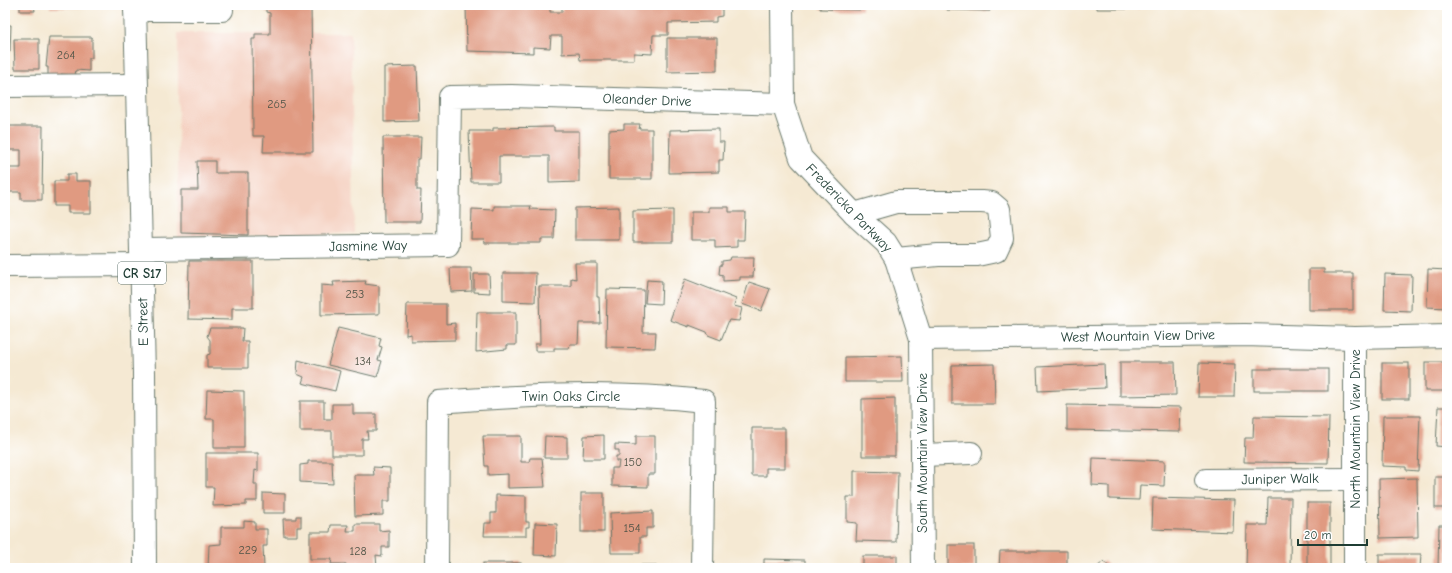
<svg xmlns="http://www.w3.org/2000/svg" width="1452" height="573" font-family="'Comic Neue',sans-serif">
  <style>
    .built { fill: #f5d2c2 }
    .building { fill: #e09a81 }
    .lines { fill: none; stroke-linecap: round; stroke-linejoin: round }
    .minor-casing { stroke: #6a796c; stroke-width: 24 }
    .major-casing { stroke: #6a796c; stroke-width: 24 }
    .minor { stroke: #fff; stroke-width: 22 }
    .major { stroke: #fff; stroke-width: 22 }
    .labels { text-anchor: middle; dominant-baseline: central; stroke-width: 3.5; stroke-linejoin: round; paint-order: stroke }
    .number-label { font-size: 12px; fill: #4f5447 }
    .shield { fill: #fff; stroke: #627771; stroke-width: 1 }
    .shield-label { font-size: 13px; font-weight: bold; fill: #1f3d34 }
    .street-label { font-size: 14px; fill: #1f3d34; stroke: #fff }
  </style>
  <rect width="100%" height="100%" fill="#fff"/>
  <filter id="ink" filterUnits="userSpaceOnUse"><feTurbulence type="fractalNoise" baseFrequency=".025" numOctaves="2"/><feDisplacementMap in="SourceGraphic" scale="8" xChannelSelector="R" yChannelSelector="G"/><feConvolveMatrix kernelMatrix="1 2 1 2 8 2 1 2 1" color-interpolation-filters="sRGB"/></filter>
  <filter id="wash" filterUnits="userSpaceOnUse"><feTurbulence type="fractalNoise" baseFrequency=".012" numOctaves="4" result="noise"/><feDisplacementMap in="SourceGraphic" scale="16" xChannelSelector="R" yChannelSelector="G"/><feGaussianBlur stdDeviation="0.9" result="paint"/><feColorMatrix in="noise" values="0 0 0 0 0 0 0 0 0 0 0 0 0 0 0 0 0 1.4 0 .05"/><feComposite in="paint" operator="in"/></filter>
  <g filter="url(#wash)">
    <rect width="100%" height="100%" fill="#f5e9d3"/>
    <!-- built -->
    <polygon class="built" points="178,33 351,33 354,233 178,238"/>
    <g id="blocks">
      <!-- building -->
      <g class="building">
        <polygon points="20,5 34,5 35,11 20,11"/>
        <polygon points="50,5 91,5 91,7 50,8"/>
        <polygon points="266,5 311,5 313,152 263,152 264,136 253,136 252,39 255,39 255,34 270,34 270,13 266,12"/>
        <polygon points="466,5 550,5 550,12 562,12 562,5 653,5 653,7 722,5 722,16 716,17 716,22 668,23 668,35 653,35 652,54 634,53 634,60 580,60 579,53 562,54 562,36 551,36 550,48 533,47 533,53 467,51"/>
        <polygon points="820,5 862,5 862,10 820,9"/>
        <polygon points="947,5 990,5 990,11 947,10"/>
        <polygon points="1097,5 1140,5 1139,9 1097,9"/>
        <polygon points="5,25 11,25 10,52 5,52"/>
        <polygon points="49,37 92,37 92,58 89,58 89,71 76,70 75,75 61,74 61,77 48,75 48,67 46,67"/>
        <polygon points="667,38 717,38 717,71 667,72"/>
        <polygon points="14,39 39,39 39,69 15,69"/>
        <polygon points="417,66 419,121 384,122 384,67"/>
        <polygon points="624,124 640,124 639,129 652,129 652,179 609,179 609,130 624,129"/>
        <polygon points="5,126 43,126 42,200 21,200 21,192 5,192 5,168 21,168 21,150 5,150"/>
        <polygon points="554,127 554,131 579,131 579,182 549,183 549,156 499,156 499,182 471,182 469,131 493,131 493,128"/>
        <polygon points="719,129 719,142 724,142 723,160 719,160 719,172 669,173 670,130"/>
        <polygon points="383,137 421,137 420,159 417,159 417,190 421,190 420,222 384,222"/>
        <polygon points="197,161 215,161 215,173 248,173 248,235 181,233 181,190 198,190"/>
        <polygon points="67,174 76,174 76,181 91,181 91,213 68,213 68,206 54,206 54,181 67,181"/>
        <polygon points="494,206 531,206 530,209 555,210 554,239 541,239 541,243 485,243 484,239 471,239 472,209 494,210"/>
        <polygon points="619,207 619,240 575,240 575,208"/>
        <polygon points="709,207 729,207 729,212 745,212 744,240 737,240 737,247 715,248 715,240 691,240 691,212 709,212"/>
        <polygon points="673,210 673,242 633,242 633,211"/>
        <polygon points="731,257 754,257 753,277 740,277 740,280 723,281 723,275 719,274 720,265 722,265 722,261 730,260"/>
        <polygon points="189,261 253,261 253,308 232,308 232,320 188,319"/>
        <polygon points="575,263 597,263 597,297 599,297 600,323 579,323 578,344 570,344 569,348 554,348 554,351 535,351 535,344 540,344 539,286 571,286 571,278 576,279"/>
        <polygon points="450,268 471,268 472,291 451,292"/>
        <polygon points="1309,269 1324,269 1324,273 1353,273 1353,310 1309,310"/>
        <polygon points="1428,269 1447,270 1447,308 1427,307"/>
        <polygon points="503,273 536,273 535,302 503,301"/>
        <polygon points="474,274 489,274 490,293 474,292"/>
        <polygon points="1385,274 1412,275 1411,311 1384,310"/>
        <polygon points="685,279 736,299 734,306 742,308 739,321 729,320 721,340 708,335 707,332 689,325 689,327 670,320"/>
        <polygon points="647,280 662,281 661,304 645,303"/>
        <polygon points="366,281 365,284 379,286 379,314 321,315 321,285 334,286 333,282"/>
        <polygon points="749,282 770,289 761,311 742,304"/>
        <polygon points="607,289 644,290 643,332 656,332 655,348 606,347"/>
        <polygon points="407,304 446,304 446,324 455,323 455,340 411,341 411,334 406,335"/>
        <polygon points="477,312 516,312 516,345 507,345 507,349 476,352"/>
        <polygon points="210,328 243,328 242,341 248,341 248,368 207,368 207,355 210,354 210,340 207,336"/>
        <polygon points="338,328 381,338 379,346 382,347 378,360 382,361 377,377 328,365"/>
        <polygon points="902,356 903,382 845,382 845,357"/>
        <polygon points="298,360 340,371 335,391 302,383 304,377 297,374"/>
        <polygon points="1120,362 1175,362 1176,395 1120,396"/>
        <rect x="1425" y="362" width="22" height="29"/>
        <polygon points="1199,363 1235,364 1234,397 1198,397"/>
        <rect x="1382" y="363" width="27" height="36"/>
        <polygon points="994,364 995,404 952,404 952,365"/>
        <polygon points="1104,364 1105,388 1038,391 1037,367"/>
        <rect x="1254" y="369" width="74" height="22"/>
        <polygon points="207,390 244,391 244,448 214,448 214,419 206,419"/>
        <polygon points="895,398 895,456 862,456 862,399"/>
        <polygon points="300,401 324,401 324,419 332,419 332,404 353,404 353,414 376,414 376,431 367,431 368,439 362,439 362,455 332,455 332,431 300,431"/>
        <polygon points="1067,405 1181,407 1180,432 1067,430"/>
        <polygon points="1438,407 1447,407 1447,447 1436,446"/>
        <polygon points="1254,416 1329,417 1328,463 1244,462 1245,438 1253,438"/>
        <polygon points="1383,416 1420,416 1418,471 1406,470 1406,467 1382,466"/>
        <polygon points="752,428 785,428 785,468 766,468 766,476 752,476"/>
        <polygon points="604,435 604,459 583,459 584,436"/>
        <polygon points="483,436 521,436 521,462 529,462 530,458 542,458 545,487 508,488 508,474 488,475 488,466 485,466"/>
        <polygon points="545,436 567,437 567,458 544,458"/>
        <polygon points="636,436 655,436 655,474 648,474 648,487 612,486 612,468 618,468 619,461 616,461 616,456 619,456 619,450 615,450 615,444 636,445"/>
        <polygon points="206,453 258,453 258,471 255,470 254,484 257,484 257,501 246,501 246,505 213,506 214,487 206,487"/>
        <polygon points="1093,458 1165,461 1164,486 1140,485 1139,500 1109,499 1109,486 1092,485"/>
        <polygon points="308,461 332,461 333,484 300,482 300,465 308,464"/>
        <polygon points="373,467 390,468 390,501 383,501 383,515 355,516 354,475 374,475"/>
        <polygon points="854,471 898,472 896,542 856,541 857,523 847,522 847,497 854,497"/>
        <rect x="1435" y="477" width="12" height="31"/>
        <polygon points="1417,478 1418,537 1380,538 1379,479"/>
        <polygon points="263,493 285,494 285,513 263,513"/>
        <rect x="581" y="493" width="23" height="39"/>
        <polygon points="496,495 526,496 526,522 529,522 529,527 526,527 526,536 484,536 485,523 491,523 491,513 496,513"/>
        <polygon points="1153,498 1234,500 1233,532 1152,529"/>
        <polygon points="1268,498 1291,498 1290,568 1246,568 1247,525 1267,525"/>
        <rect x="1307" y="503" width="23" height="65"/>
        <polygon points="653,511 653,528 646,528 646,537 640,537 640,553 611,553 610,513"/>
        <polygon points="296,516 301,516 301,527 297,527 297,536 284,536 283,519 296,519"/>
        <polygon points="244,521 255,522 255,529 267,529 267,546 263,546 264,567 208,568 209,545 221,544 221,527 244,527"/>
        <polygon points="535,523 557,524 556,556 534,555"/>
        <polygon points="355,524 379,524 379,531 389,530 389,547 382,547 382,556 376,555 377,568 346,568 346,564 331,564 332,559 310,559 310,532 330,532 331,525 348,525 347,531 355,531"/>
        <polygon points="1439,525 1447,525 1447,568 1438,568"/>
        <rect x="948" y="545" width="26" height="23"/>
        <polygon points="1000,551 1067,551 1067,568 999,568"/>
        <polygon points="1379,554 1421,554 1420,568 1379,568"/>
        <rect x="863" y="556" width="34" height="12"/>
        <polygon points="764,559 805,560 805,568 764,568"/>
        <polygon points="1104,561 1110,568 1096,568"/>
        <rect x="483" y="563" width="38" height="5"/>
        <rect x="638" y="565" width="18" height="3"/>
      </g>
    </g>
  </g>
  <g filter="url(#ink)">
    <use href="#blocks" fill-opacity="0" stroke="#6a796c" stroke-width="1"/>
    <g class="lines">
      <defs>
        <g id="minor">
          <polyline points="782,5 783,104 801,158 854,214 886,243 896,259 921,339 923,568"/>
          <polyline points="135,10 222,10"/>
          <polyline points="5,86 136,85"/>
          <polyline points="854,214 896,202 982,202 992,203 999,209 1002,238 996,251 977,255 938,255 896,259"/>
          <polyline points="141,249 448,245 450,97 511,96 783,104"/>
          <polyline points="5,266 142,265"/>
          <polyline points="1355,338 1355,568"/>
          <polyline points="921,339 1245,335 1355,338 1447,336"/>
          <polyline points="923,455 971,453"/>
          <polyline points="1206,480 1355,479"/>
          <path d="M437,568L438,402C528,395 615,391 704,401L702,568"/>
        </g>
        <polyline id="major" points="135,5 144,373 145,568"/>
      </defs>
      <!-- minor casing -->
      <use href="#minor" class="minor-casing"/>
      <!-- major casing -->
      <use href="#major" class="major-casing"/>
      <!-- minor -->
      <use href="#minor" class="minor"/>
      <!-- major -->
      <use href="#major" class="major"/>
    </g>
  </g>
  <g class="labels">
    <!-- number labels -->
    <g class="number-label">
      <text x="66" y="55">264</text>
      <text x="277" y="104">265</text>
      <text x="355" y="294">253</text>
      <text x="363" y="361">134</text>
      <text x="633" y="462">150</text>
      <text x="632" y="528">154</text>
      <text x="248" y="550">229</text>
      <text x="358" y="551">128</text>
    </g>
    <!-- shield labels -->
    <rect class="shield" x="118" y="262" width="48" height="22" rx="3"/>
    <g class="shield-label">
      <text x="142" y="273">CR S17</text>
    </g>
    <!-- street labels -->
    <g class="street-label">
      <text transform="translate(647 100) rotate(2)">Oleander Drive</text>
      <text transform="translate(849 208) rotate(46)">Fredericka Parkway</text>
      <text transform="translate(368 246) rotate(-1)">Jasmine Way</text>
      <text transform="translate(143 322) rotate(-91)">E Street</text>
      <text transform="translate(1138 336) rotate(-1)">West Mountain View Drive</text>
      <text x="571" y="396">Twin Oaks Circle</text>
      <text transform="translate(1355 429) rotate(-90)">North Mountain View Drive</text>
      <text transform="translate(922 453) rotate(-90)">South Mountain View Drive</text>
      <text transform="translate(1280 479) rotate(-1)">Juniper Walk</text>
    </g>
  </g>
  <!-- margin -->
  <rect width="1452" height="573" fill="none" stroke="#fff" stroke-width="20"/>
  <!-- scale -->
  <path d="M1298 539v6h69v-6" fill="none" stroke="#1f3d34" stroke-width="2"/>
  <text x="1304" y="539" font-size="12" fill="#1f3d34" stroke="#ffffff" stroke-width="3" paint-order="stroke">20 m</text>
</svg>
